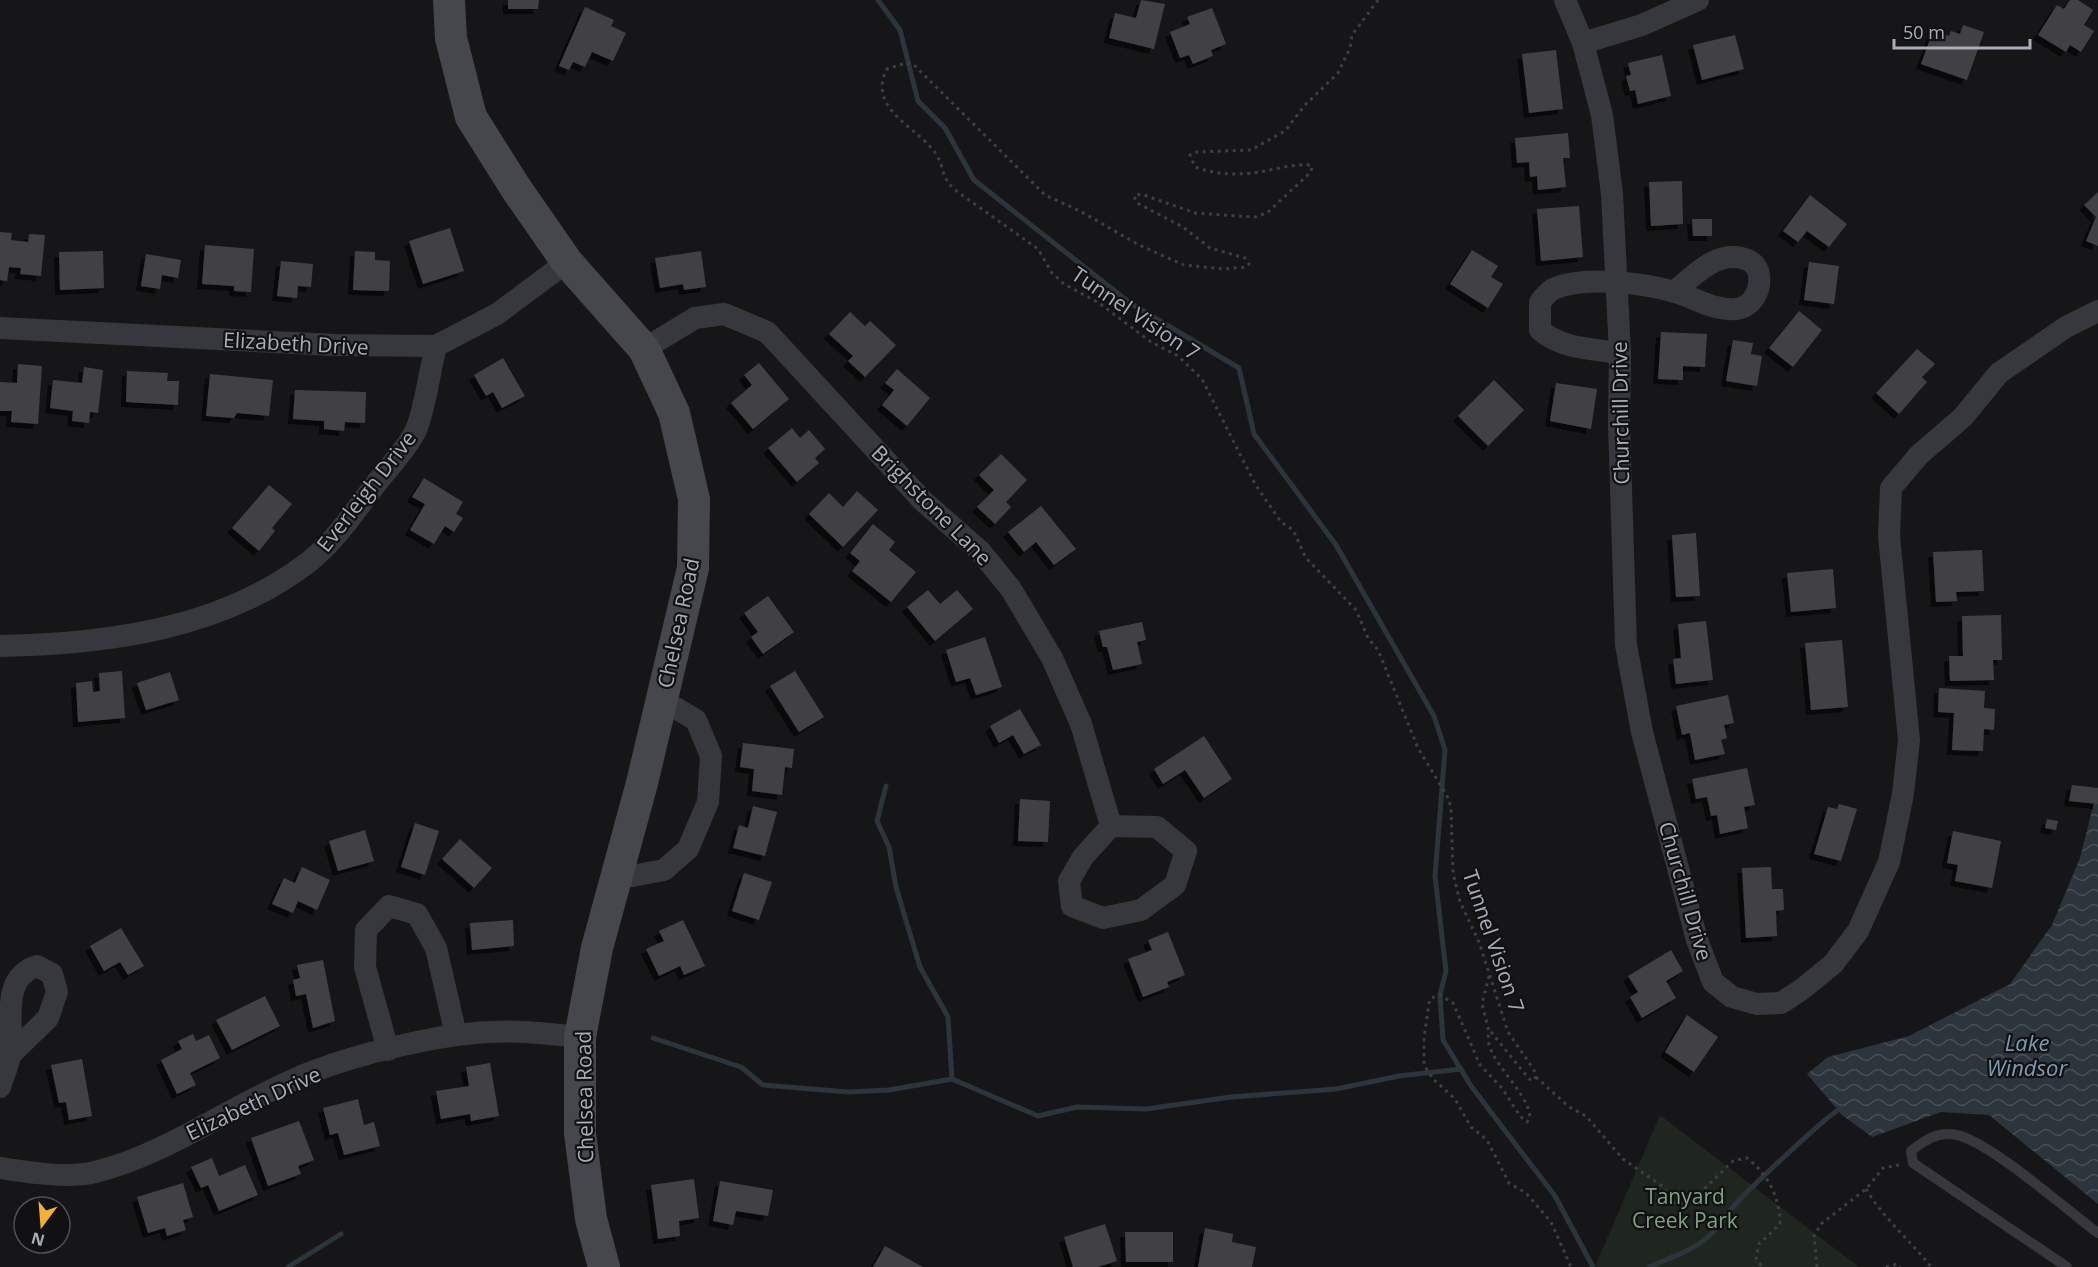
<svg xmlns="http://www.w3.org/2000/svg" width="2098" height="1267" font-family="'Open Sans',sans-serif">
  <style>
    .park { fill: #1e261f }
    .water { fill: url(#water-waves) }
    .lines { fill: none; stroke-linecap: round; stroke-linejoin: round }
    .stream { stroke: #2c353c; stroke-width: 5 }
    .building { fill: #404145; filter: url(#shadow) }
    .path { stroke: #3d3f44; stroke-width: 3; stroke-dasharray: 3 4.5; stroke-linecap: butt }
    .lane { stroke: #37383d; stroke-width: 10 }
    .street { stroke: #37383d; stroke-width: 22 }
    .secondary { stroke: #45474d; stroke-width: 32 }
    .labels { text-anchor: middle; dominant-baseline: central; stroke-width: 4.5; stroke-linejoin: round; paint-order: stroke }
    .street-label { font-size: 21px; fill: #a8adb8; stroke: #111113 }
    .park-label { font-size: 21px; fill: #7fa381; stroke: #111113 }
    .water-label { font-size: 22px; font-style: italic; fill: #7f9bb3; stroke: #111113 }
  </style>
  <defs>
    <pattern id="water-waves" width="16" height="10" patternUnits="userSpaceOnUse" patternTransform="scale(1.5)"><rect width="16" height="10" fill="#2c353c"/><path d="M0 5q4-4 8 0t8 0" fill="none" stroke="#485056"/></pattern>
    <filter id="shadow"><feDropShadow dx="-5" dy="5" stdDeviation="0" flood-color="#0009"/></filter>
  </defs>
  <rect width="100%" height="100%" fill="#161618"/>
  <!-- park -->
  <polygon class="park" points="1660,1115 1859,1267 1595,1267"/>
  <!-- water -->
  <polygon class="water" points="2098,787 2098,1204 1989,1115 1941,1112 1872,1137 1842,1115 1807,1074 1828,1057 1909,1036 2010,984 2052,925 2080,858"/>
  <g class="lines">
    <!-- stream -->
    <g class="stream">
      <polyline points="878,0 900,30 918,101 945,128 974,180 1130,303 1239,368 1254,434 1336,545 1434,716 1445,750 1435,876 1446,971 1440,995 1443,1040 1471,1086 1555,1196 1593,1267"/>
      <polyline points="886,786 877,821 889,847 896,887 920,967 948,1017 952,1079"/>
      <polyline points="653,1038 741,1067 763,1085 848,1092 889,1090 952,1079 1038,1116 1077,1107 1146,1109 1231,1097 1336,1089 1399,1076 1461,1069"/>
      <polyline points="288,1267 341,1234"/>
      <path d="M1649,1267C1671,1257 1692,1252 1710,1235C1719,1227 1725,1216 1733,1207C1745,1193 1832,1110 1842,1108"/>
    </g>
  </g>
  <!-- building -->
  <g class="building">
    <polygon points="508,0 539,0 538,9 508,9"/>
    <polygon points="1141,0 1165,4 1154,49 1109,38 1115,13 1136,18"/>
    <polygon points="2070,0 2078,0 2093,10 2084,25 2094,31 2081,52 2070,45 2066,52 2038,35 2057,5 2064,9"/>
    <polygon points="585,7 614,20 611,26 626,33 613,61 592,52 585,67 573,62 569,70 559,66"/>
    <polygon points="1212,8 1226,44 1211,50 1213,56 1193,64 1189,55 1180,58 1170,32 1190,24 1187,17"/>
    <polygon points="1963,25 1984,32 1967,80 1921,64 1933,31 1949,36 1951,31 1960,34"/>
    <polygon points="1735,35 1744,69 1702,80 1693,45"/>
    <polygon points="1556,50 1563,109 1529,113 1522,54"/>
    <polygon points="1662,55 1671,96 1638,104 1635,90 1630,91 1626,76 1631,75 1628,63"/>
    <polygon points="1568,133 1570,158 1563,158 1566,187 1538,190 1537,176 1530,177 1529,162 1517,163 1515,138"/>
    <polygon points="1682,181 1683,224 1651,226 1649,182"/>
    <polygon points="2098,192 2098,246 2086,241 2096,217 2084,205"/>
    <polygon points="1810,195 1847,224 1829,247 1807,231 1798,242 1783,231"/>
    <polygon points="1579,206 1583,257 1541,261 1537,209"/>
    <polygon points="1692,219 1712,219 1712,236 1693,236"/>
    <polygon points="450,228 464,271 423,284 409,241"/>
    <polygon points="0,232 12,233 11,240 28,242 29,234 45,235 41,276 20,274 21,268 9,267 7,281 0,280"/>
    <polygon points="205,245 254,249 251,292 234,291 234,286 202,284"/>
    <polygon points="1472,250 1498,266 1491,277 1503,284 1488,308 1450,284"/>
    <polygon points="103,251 104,288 60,290 59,252"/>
    <polygon points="355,251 375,252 375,260 390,261 389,291 353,290"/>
    <polygon points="701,251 706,287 684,290 683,284 660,288 655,258"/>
    <polygon points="146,254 181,260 178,278 162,275 160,289 141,286"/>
    <polygon points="281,261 313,264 311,287 298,286 297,298 277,296"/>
    <polygon points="1809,262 1839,266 1834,304 1804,300"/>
    <polygon points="1799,311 1822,330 1793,367 1769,348"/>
    <polygon points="850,312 865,326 870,321 896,345 865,377 848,361 853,356 829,334"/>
    <polygon points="1661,332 1707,334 1705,367 1683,366 1683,380 1658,379"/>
    <polygon points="1733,340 1753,343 1751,354 1762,356 1757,386 1726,381"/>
    <polygon points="1917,349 1935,364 1922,377 1927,382 1899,414 1876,393"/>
    <polygon points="503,358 525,396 502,408 493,392 486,396 474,375"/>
    <polygon points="759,363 789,399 753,429 731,403 752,385 744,375"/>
    <polygon points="18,364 42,366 38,424 11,422 12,411 0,411 0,382 17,383"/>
    <polygon points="84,367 103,370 98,413 90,412 89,423 72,421 73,411 50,408 53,380 82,383"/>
    <polygon points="897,369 930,398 907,426 882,405 894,390 885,383"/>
    <polygon points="127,371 168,373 167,381 179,381 178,405 126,402"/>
    <polygon points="210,374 273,380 269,416 237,413 234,418 206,416"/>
    <polygon points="1494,380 1524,410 1488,446 1458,416"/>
    <polygon points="1556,383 1597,389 1591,429 1550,421"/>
    <polygon points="295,390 366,392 365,423 345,422 344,431 324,429 324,421 293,419"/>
    <polygon points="792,428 800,438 809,430 825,449 815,458 819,463 797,482 768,448"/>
    <polygon points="1001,454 1027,480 1006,502 1011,507 995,524 977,507 994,490 979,475"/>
    <polygon points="424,478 463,502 456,514 463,518 454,532 445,526 434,544 410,530 425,504 412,497"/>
    <polygon points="269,485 292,504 272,528 275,531 259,551 232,528"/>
    <polygon points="857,491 878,510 843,547 809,514 829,493 843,507"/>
    <polygon points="1041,506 1076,549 1054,565 1036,542 1024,552 1008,532"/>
    <polygon points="873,524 895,542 889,550 916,572 891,602 852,571 860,561 850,553"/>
    <polygon points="1696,533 1700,596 1676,597 1672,535"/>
    <polygon points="1982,550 1984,591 1956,592 1957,601 1936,602 1933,552"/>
    <polygon points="1833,569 1836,608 1791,612 1787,573"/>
    <polygon points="928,590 940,604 957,590 973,609 935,641 907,607"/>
    <polygon points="768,596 794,632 763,654 751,637 758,632 744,613"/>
    <polygon points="2001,615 2002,660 1993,660 1994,680 1950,681 1949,656 1963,656 1962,616"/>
    <polygon points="1706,621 1713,680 1676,684 1673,659 1681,658 1678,624"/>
    <polygon points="1142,622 1146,640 1137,642 1142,664 1113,670 1107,647 1103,647 1099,631"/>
    <polygon points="985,637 1002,687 976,695 970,678 956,682 946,650"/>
    <polygon points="1842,640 1848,707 1811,710 1805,643"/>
    <polygon points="122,671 125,718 78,722 76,683 92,681 93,692 100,691 99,673"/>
    <polygon points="795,671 824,717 799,732 770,686"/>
    <polygon points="170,672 179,700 146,710 137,683"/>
    <polygon points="1939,688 1985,691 1984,708 1995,709 1994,730 1984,729 1983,751 1952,750 1954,713 1938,712"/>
    <polygon points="1728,695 1734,723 1724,725 1727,738 1721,740 1725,754 1695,760 1690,733 1682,735 1676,706"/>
    <polygon points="1020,709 1041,745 1024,754 1013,735 999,743 990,726"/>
    <polygon points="1204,736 1232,779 1204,798 1185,770 1163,784 1154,769"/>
    <polygon points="743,743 794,749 792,768 785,767 782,795 752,791 754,769 740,767"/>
    <polygon points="1747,768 1755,805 1744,807 1748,828 1720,834 1717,815 1711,816 1707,797 1696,799 1692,779"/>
    <polygon points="2072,785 2098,788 2098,804 2069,801"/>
    <polygon points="1020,799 1050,801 1048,842 1018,841"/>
    <polygon points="1839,804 1857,809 1841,861 1814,854 1828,807 1837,809"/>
    <polygon points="753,806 777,812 765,856 733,848 739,825 748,828"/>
    <polygon points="2047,819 2058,821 2056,830 2045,828"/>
    <polygon points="415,823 439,831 425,875 401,867"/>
    <polygon points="365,830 374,861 338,871 329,841"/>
    <polygon points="1953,831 2001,841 1992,888 1955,881 1958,865 1947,863"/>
    <polygon points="460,839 492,868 474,888 442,859"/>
    <polygon points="302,867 330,880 317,910 298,901 293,913 272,904 284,878 295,883"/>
    <polygon points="1771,867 1772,889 1783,889 1784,910 1776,911 1777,936 1746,938 1742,868"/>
    <polygon points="744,873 772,882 759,920 732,911"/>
    <polygon points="513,920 514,946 472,950 470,923"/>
    <polygon points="683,920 705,966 684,975 680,966 659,976 646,949 664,941 659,931"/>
    <polygon points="121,928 144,966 128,975 120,962 104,971 90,946"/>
    <polygon points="1168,932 1185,975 1167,982 1169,987 1143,997 1128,959 1152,950 1148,940"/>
    <polygon points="1671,950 1683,971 1666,981 1676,998 1642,1018 1630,997 1638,992 1628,976"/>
    <polygon points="323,960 335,1021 313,1028 306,994 296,996 293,980 300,978 297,965"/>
    <polygon points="265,996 280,1026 232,1050 216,1020"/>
    <polygon points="1687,1015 1718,1037 1694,1072 1665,1052"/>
    <polygon points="193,1034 196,1041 209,1035 220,1058 190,1073 196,1085 177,1094 161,1060 182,1049 178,1041"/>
    <polygon points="82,1059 92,1116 69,1120 66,1102 59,1103 51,1065"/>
    <polygon points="490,1063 499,1116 471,1121 470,1114 441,1119 436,1091 469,1086 466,1067"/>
    <polygon points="358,1099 364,1125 374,1122 380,1146 344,1155 338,1133 330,1135 323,1108"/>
    <polygon points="299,1121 314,1160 298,1166 301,1174 268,1186 251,1138"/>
    <polygon points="212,1158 219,1176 245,1165 258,1195 219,1211 208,1185 201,1188 191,1167"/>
    <polygon points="694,1179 699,1218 679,1221 680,1236 658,1239 651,1185"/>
    <polygon points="720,1181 773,1190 768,1216 736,1211 733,1225 713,1221"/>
    <polygon points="183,1183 193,1217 183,1220 186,1230 167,1236 165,1228 148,1233 137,1197"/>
    <polygon points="1105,1224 1117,1261 1098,1267 1073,1267 1064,1237"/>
    <polygon points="1205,1228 1233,1234 1232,1242 1256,1247 1252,1267 1198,1267"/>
    <polygon points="1125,1232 1173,1232 1173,1262 1126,1262"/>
    <polygon points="885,1246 923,1267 873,1267"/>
  </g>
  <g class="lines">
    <!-- path -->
    <g class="path">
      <path d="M1378,0L1352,35L1350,48L1338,73L1305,105L1285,131L1251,150L1197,152L1190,155L1195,167C1215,174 1231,175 1252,173C1266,172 1302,161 1312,166L1311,172L1267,213L1255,217L1195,213L1141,194L1134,196L1137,203L1183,227L1210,248L1245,258L1249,264L1246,267L1223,269L1184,265L1139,245L1080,211L1045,195L913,64L906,63L887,69C866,109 918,127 936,154C945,168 940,176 955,190L1038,249L1052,273L1064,284L1099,303L1151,342L1178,356L1202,379L1255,484L1281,522L1293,530L1306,558L1356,610L1368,638L1378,650L1418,748L1447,796L1451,807L1453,873L1460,902L1479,942L1508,1032L1532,1067L1536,1074L1535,1080L1529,1079L1492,1033L1489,1032C1481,1057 1529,1090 1530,1118L1527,1122L1520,1116L1502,1088L1480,1065L1453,1003L1440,995L1431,998L1429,1003L1424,1038V1065L1433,1079L1455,1099L1471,1127L1487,1140L1509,1183L1526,1193L1551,1222L1571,1267"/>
      <polyline points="1489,976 1482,1004 1489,1032"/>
      <path d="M1536,1077L1569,1107L1586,1116L1623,1159L1662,1186L1677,1205L1694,1199L1733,1161L1747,1158C1768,1174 1780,1198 1780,1224L1759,1244L1756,1259L1763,1267"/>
      <path d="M1866,1189C1883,1218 1910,1240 1931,1267"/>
      <polyline points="1817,1267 1814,1236 1821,1224 1866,1189 1883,1168 1899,1165"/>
      <polyline points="1886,1267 1898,1264 1900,1267"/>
    </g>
    <!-- lane -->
    <path class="lane" d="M2067,1267L1913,1163L1911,1151C1925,1140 1938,1131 1957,1135C1990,1142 2067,1210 2098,1233"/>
    <!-- street -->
    <g class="street">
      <polyline points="1565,0 1583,43 1602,115 1612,194 1620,353 1619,425 1626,645 1642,732 1697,940 1713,982 1732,997 1757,1004 1781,1003 1801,990 1833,964 1858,931 1889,862 1903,794 1909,740 1889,536 1891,488 1919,455 1963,417 1999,373 2066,327 2098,311"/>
      <polyline points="1583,43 1642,25 1698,0"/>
      <polyline points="0,328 335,345 436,346 497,314 567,262"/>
      <polyline points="644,349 695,318 724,314 767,332 923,501 980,551 1011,589 1052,658 1081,724 1111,826 1083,857 1069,881 1072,906 1103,918 1141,910 1175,885 1186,851 1157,827 1111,826"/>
      <path d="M1620,353C1592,349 1562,349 1540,330V302C1544,297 1548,292 1553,289C1584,275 1643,283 1675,292C1695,298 1714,311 1736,309C1753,307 1761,290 1759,275C1758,267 1752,261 1745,259C1718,249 1693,276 1674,292"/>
      <path d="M0,646C107,644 223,629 310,561C336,540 355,511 375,485C388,468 407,449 416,430C425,409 430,369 436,346"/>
      <polyline points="616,879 664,870 688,849 708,802 711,756 696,720 662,700"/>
      <polyline points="388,1050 365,967 366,930 389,906 417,914 436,948 456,1035"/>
      <path d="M0,1087C3,1077 8,1066 10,1056C14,1020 0,978 37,966L52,974L57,992L48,1018L10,1055"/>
      <path d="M0,1168C27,1172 68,1179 95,1172C171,1153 236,1102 309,1073C357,1054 439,1034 490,1032C520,1030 550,1034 580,1037"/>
    </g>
    <!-- secondary -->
    <polyline class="secondary" points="449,0 451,38 471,117 517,190 567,262 644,349 674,413 694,499 693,568 642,783 597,948 580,1037 580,1133 591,1219 604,1267"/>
  </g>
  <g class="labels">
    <!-- street labels -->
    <g class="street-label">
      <text transform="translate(1136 313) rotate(34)">Tunnel Vision 7</text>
      <text transform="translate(296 343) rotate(3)">Elizabeth Drive</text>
      <text transform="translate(1620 413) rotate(-91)">Churchill Drive</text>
      <text transform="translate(366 491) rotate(-52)">Everleigh Drive</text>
      <text transform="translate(932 505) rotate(45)">Brighstone Lane</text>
      <text transform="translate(678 623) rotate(-78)">Chelsea Road</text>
      <text transform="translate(1686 891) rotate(74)">Churchill Drive</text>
      <text transform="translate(1494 941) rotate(71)">Tunnel Vision 7</text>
      <text transform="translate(584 1097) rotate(-91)">Chelsea Road</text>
      <text transform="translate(253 1103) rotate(-25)">Elizabeth Drive</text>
    </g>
    <!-- park labels -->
    <g class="park-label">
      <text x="1685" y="1196">Tanyard<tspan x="1685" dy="24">Creek Park</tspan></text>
    </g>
    <!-- water labels -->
    <g class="water-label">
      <text x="2027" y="1042">Lake<tspan x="2027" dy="25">Windsor</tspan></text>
    </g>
  </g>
  <!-- north arrow -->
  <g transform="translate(42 1225) rotate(196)"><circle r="28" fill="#111113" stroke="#4d4f55" stroke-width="1.5"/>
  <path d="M0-4.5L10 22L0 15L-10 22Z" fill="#f2b134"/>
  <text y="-9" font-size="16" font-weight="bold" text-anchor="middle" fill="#a8adb8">N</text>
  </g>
  <!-- scale -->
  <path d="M1894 39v9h136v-9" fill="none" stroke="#a8adb8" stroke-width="3"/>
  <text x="1903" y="39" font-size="18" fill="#a8adb8" stroke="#111113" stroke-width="4.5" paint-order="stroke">50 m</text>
</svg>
